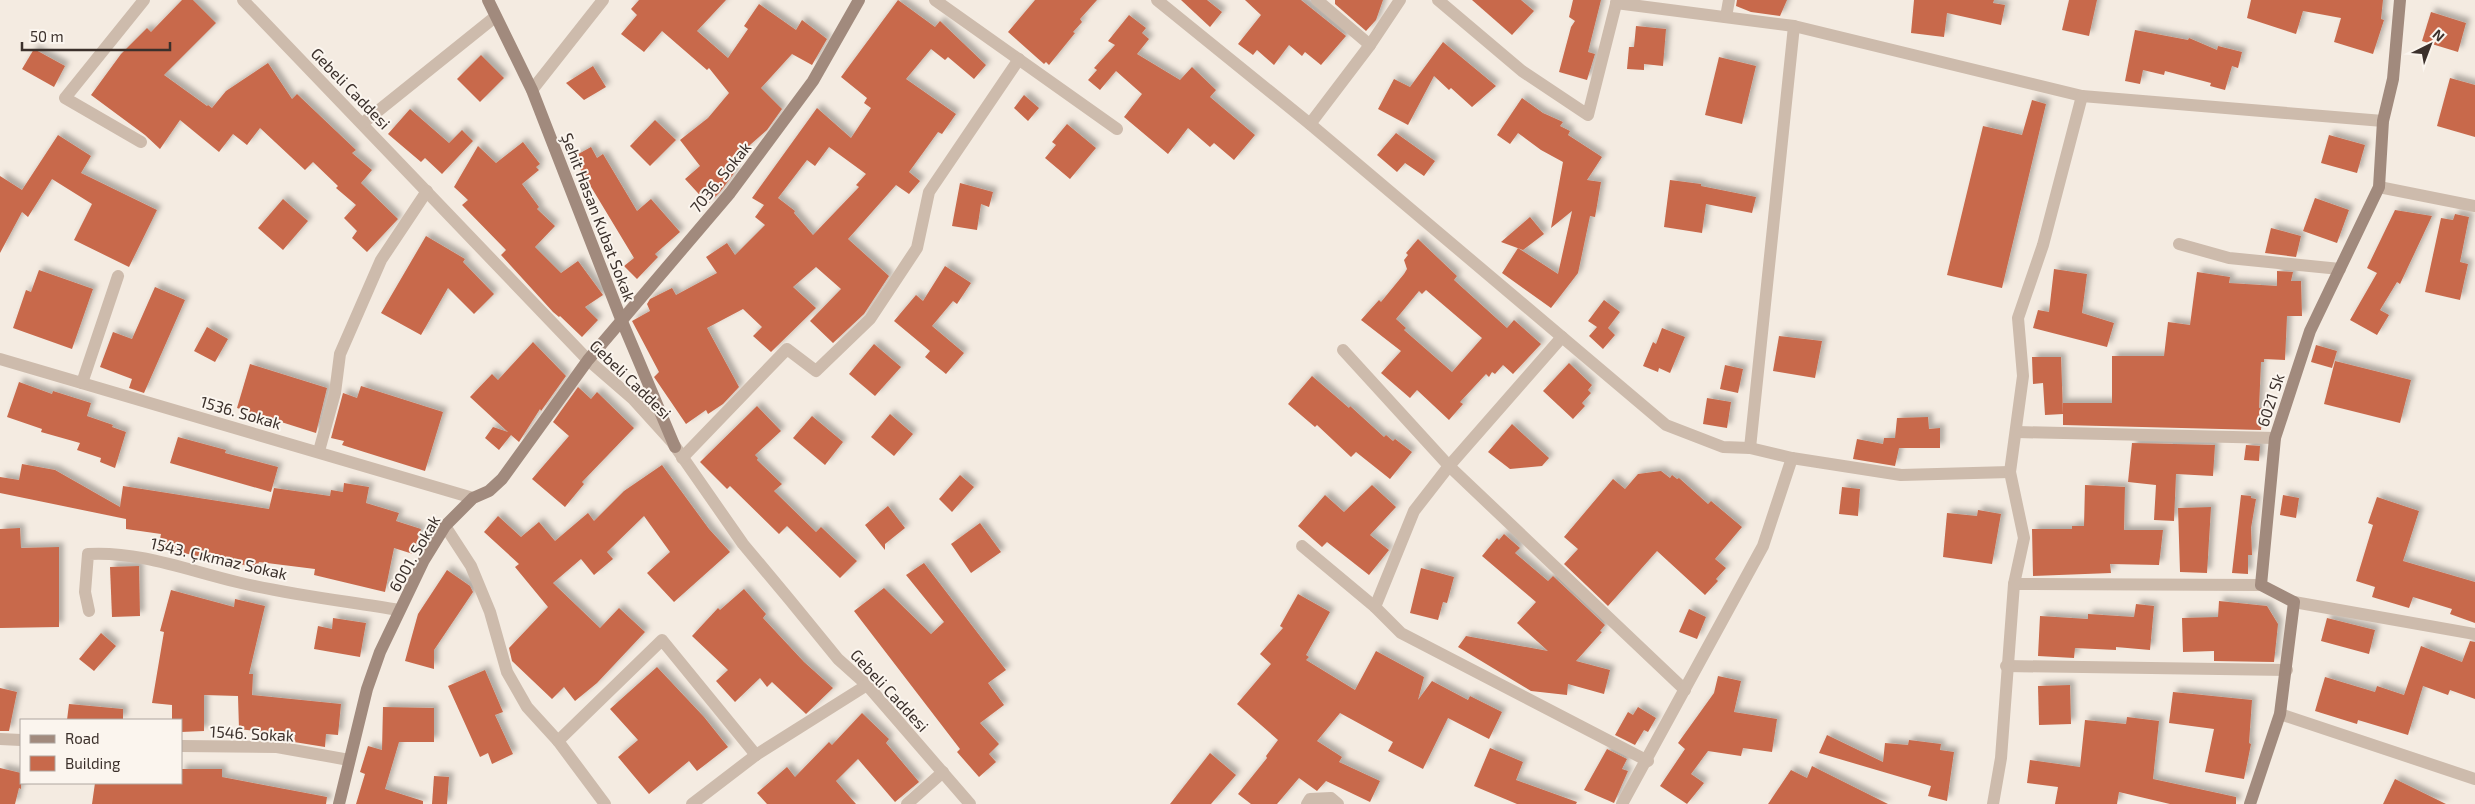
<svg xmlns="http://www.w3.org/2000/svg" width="2475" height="804" font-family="'Exo 2',sans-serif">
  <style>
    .building { fill: #c8694b; fill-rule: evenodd; filter: url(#shadow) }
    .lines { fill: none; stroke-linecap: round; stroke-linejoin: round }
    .street { stroke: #cdbbac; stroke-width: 12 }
    .secondary { stroke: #a18a7d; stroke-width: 12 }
    .labels { text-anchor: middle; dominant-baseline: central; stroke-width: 4; stroke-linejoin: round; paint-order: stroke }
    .street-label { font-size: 16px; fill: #3b302b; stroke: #fbf5ee }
  </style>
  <defs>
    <filter id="shadow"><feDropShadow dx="4.5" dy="-4.5" stdDeviation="2.5" flood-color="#0004"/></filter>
  </defs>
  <rect width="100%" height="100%" fill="#f4ebe1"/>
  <!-- building -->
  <g class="building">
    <polygon points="182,0 193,0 216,23 164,75 207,106 208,105 212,108 226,91 268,63 292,99 297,94 356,150 352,153 372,170 361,183 398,219 367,252 352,238 357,231 344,218 356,205 336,188 338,186 313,162 305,170 260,128 247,145 233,134 219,152 180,120 160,149 145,135 91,95 121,54 147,28 151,32"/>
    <polygon points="639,0 726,0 697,31 728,58 748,29 744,26 759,4 796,30 802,20 827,39 812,65 792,54 761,88 782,109 767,130 726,166 735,172 720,192 708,204 685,179 700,166 680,140 708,118 729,93 709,68 707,70 662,31 644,52 621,34 637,15 631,9"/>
    <path d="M898,0L935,27L940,21L986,65L974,79L948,57L945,60L931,49L906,79L956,114L942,134L938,132L909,172L920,181L909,194L896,185L848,239L889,276L864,314L833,343L810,321L841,289L816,267L793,287L816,308L771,352L753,336L762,327L743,309L707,328L739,387L723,404L708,414L706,410L686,424L654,377L659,372L632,321L650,311L647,304L650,299L672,288L676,295L717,273L706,257L727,243L735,255L765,225L755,217L764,205L752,198L817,108L851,138L871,108L864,103L867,98L841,77ZM829,147L866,174L856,185L859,187L813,235L794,213L795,211L778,198L807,160L815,166Z"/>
    <polygon points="1035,0 1097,0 1080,19 1082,22 1073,32 1075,33 1049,65 1046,62 1044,64 1008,32"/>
    <polygon points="1181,0 1207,0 1222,12 1210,27"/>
    <polygon points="1245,0 1301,0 1346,36 1321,65 1305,52 1302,56 1289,45 1274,65 1257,50 1253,55 1238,44 1261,15"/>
    <polygon points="1335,0 1383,0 1376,20 1366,31 1335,4"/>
    <polygon points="1472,0 1521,0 1534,11 1512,35"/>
    <polygon points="1573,0 1601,0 1588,52 1595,54 1587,80 1559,72 1571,27 1575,21 1569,17"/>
    <polygon points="1737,0 1787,0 1780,16 1751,12 1736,6"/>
    <polygon points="1914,0 1994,0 1993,3 2005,5 2001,25 1947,13 1944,37 1911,33"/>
    <polygon points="2069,0 2097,0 2089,36 2062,30"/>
    <polygon points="2251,0 2383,0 2381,19 2384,20 2373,54 2334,42 2341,18 2303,11 2296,34 2247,18"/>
    <polygon points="2431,12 2466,23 2458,52 2422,41"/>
    <polygon points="1129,15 1146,28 1142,33 1149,39 1137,54 1180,80 1192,67 1216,90 1210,97 1255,135 1234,160 1214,143 1210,147 1188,128 1168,154 1124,117 1142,94 1116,71 1100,90 1088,80 1097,70 1094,68 1115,45 1108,41"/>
    <polygon points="1636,26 1666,29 1663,66 1644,64 1644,70 1627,69 1629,47 1634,47"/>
    <polygon points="2135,30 2188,40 2189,38 2217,50 2218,46 2242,52 2238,68 2232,66 2225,90 2210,86 2211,83 2165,71 2164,75 2143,70 2140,84 2125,81"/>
    <polygon points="1443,42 1496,86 1472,107 1451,88 1449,90 1434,76 1408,125 1378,109 1394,79 1410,87"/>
    <polygon points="34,49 65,66 54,87 22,69"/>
    <polygon points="481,55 504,78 480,102 457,79"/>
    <polygon points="1719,57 1756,66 1742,124 1705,115"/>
    <polygon points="593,66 606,87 584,100 566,83"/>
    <polygon points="2450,78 2475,85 2475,137 2437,126"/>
    <polygon points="1024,95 1039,108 1028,121 1014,108"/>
    <polygon points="1522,98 1543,113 1563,122 1560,126 1570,131 1568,135 1602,157 1587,180 1601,182 1595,217 1590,216 1578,273 1551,308 1502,273 1518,248 1558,274 1572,211 1551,228 1563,162 1541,150 1518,133 1510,144 1497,135"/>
    <polygon points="2032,100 2046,104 2002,288 1947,275 1983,126 2022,135"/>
    <polygon points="410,109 449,143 462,130 473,141 442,174 425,158 421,162 388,134"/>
    <polygon points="655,120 676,140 650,166 630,146"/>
    <polygon points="1067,124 1096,148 1070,179 1045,158 1056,145 1052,142"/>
    <polygon points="1396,133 1435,161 1424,176 1405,163 1397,172 1377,155"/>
    <polygon points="58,135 91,156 81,173 157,210 129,267 74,240 92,204 52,179 28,217 22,212 0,253 0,176 22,190"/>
    <polygon points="2329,135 2365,145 2357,173 2321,163"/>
    <polygon points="523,142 540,164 536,167 539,170 522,184 539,207 537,209 555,226 535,247 561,273 578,261 603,295 585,307 598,320 582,337 560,316 559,317 553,312 501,255 506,250 462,205 468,200 454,187 478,146 496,163"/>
    <polygon points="591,147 597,158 603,154 637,211 651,199 680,232 655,254 658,257 637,279 624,266 634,258 573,157"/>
    <polygon points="1670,180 1701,184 1701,186 1756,197 1752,213 1706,204 1702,233 1664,227"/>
    <polygon points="960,183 993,192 989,207 981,204 977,230 952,226"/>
    <polygon points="2315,198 2349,210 2337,243 2303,231"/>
    <polygon points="283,199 308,221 283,250 258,228"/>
    <polygon points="2395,210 2432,216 2400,284 2397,282 2380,310 2389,315 2377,335 2350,320 2377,273 2367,268"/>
    <polygon points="2455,214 2469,217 2460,262 2468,264 2460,300 2425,292 2441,218 2453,220"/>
    <polygon points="1530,217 1544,234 1523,250 1501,242"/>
    <polygon points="2271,228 2301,236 2296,257 2265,253"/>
    <polygon points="426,236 465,259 463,262 494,294 474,314 448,288 421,335 381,313"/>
    <path d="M1418,239L1457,276L1454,280L1507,328L1514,320L1541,344L1513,374L1503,365L1495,374L1492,372L1489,377L1486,374L1460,402L1463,404L1449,420L1417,390L1410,398L1381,373L1401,351L1361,320L1379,300L1381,302L1404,274L1407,269L1404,260L1408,255L1406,253ZM1426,290L1482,338L1452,372L1404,330L1406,328L1396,319L1419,291L1422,294Z"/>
    <polygon points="945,266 971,283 957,304 953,301 932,326 964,353 946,374 925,357 930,351 894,321 916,295 923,301"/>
    <polygon points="2054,269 2087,274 2082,313 2114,323 2107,347 2033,328 2038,310 2049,312"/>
    <polygon points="39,270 93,289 72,349 13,328 26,290 31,292"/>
    <polygon points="2277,271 2293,272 2291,281 2301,281 2302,316 2287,316 2285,360 2264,359 2264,362 2261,362 2259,408 2263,408 2261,430 2063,425 2063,414 2045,415 2043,383 2033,384 2032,357 2061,357 2063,414 2063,403 2112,403 2112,356 2164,356 2168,322 2190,325 2197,272 2230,277 2229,283 2277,286"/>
    <polygon points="155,287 185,300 144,393 129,388 132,379 100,367 113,332 132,339"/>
    <polygon points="1604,300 1620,312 1608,328 1615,335 1603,349 1589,336 1597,327 1588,321"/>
    <polygon points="207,327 228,339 215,362 194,351"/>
    <polygon points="1662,328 1685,337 1670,373 1659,368 1658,372 1643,366 1653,342 1656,344"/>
    <polygon points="1779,336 1822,341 1815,378 1773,371"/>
    <polygon points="533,342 566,376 541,411 540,409 519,442 511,435 499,450 485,438 493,427 508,432 470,397 492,374 498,380"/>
    <polygon points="874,344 901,367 875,396 849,374"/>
    <polygon points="2316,345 2337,351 2332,368 2311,362"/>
    <polygon points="2335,361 2411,380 2400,423 2324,404"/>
    <polygon points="1569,363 1592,385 1588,390 1591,393 1582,403 1585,406 1573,419 1543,391"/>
    <polygon points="250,364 327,388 316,433 237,408"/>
    <polygon points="1725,365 1743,369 1738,393 1720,389"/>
    <polygon points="1312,376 1349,408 1350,406 1384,437 1386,435 1393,441 1395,439 1412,452 1390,479 1356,452 1351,457 1317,425 1315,427 1288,404"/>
    <polygon points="19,382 52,394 53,391 91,403 87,416 113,425 112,427 126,432 115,468 100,462 101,458 77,450 80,443 41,432 42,429 7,417"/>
    <polygon points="361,386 443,412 425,471 342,445 344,441 331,438 343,393 357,398"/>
    <polygon points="578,387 591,399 597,392 634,428 582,482 584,484 565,507 532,479 569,436 553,422"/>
    <polygon points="1707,398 1731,402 1727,428 1703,424"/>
    <polygon points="757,406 781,431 755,455 758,458 757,460 782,484 774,491 816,532 821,527 857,561 840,578 787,526 779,534 730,486 727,489 700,462"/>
    <polygon points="890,414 913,434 894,456 871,437"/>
    <polygon points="812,416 843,442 825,465 793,438"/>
    <polygon points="1928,417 1929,429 1940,428 1940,448 1899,448 1895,466 1853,459 1857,439 1883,444 1884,438 1895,438 1897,418"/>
    <polygon points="1512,424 1549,458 1542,466 1510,469 1488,452"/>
    <polygon points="178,437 226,450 225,453 278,467 271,492 170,463"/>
    <polygon points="2132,443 2215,445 2213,476 2176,474 2174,521 2154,520 2156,485 2128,482"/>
    <polygon points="2246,445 2260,446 2259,461 2244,460"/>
    <polygon points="22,464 55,470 120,507 123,486 269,509 274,488 330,496 331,490 343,492 344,483 369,487 366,503 399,513 396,521 421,529 413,554 394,548 385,592 314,575 315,569 259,562 257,568 214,558 213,559 158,548 161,534 126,529 126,519 0,493 0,477 19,480"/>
    <polygon points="662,465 709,529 730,552 674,602 647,573 670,552 644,516 607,552 613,559 594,575 581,559 553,583 600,628 619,608 645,632 597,683 575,701 564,687 552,699 512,661 509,648 548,607 515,567 519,564 484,532 498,516 521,537 539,522 555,541 588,513 594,521 624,491"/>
    <polygon points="1661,471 1670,478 1672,475 1677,479 1679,478 1708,504 1711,501 1742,527 1715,559 1726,568 1716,579 1718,581 1705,595 1657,551 1608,606 1564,564 1578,549 1564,537 1613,479 1625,489 1638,474"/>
    <polygon points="960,475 974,487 952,512 939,499"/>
    <polygon points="1372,485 1396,507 1370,535 1389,550 1369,575 1327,542 1322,547 1298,526 1325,495 1344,512"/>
    <polygon points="2085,485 2125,487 2124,530 2163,530 2159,565 2110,564 2111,573 2033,576 2032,529 2072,529 2072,526 2084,526"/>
    <polygon points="1842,487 1860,489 1858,516 1839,514"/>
    <polygon points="2241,495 2251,496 2251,498 2256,499 2251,528 2252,555 2248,555 2248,574 2232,573"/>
    <polygon points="2283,495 2299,498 2296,518 2280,515"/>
    <polygon points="2377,497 2419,511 2403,561 2475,582 2475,623 2450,614 2452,609 2413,597 2409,608 2372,597 2375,587 2356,581 2373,525 2368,523"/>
    <polygon points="888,506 905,528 885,544 885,550 865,525"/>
    <polygon points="2211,507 2207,573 2180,572 2178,508"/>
    <polygon points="1978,510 2001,514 1992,564 1943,557 1947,513 1977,516"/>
    <polygon points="980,523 1001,552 971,573 951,544"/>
    <polygon points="20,528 21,548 59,547 59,627 0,628 0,529"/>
    <polygon points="1504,534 1520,548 1515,553 1548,581 1553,576 1605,625 1600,631 1602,632 1576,661 1610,670 1604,694 1568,684 1567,695 1531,691 1458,647 1466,636 1548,651 1517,623 1536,602 1482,556 1497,538 1499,540"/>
    <polygon points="924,563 1006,670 988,683 1004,705 980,723 999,744 989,754 996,762 979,777 957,752 960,749 854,611 884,588 931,634 944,622 906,575"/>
    <polygon points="139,566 140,616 112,617 110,567"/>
    <polygon points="1421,568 1454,577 1447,603 1443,602 1438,620 1410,613"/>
    <polygon points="447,570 470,586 473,592 434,650 434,669 405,661 418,614"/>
    <polygon points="744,589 766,614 763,618 804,662 833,688 806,714 772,682 767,687 760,678 735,702 716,681 728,670 692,636 718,608 720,610"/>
    <polygon points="171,590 234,607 235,599 265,606 249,674 253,674 252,695 341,704 338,735 326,734 325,747 294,742 295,736 239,729 238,696 204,695 204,731 181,732 181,720 172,720 172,705 152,703 164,632 160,631"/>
    <polygon points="1298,594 1330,612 1306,655 1309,657 1306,660 1355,690 1376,651 1424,677 1418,700 1432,681 1468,700 1470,696 1502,712 1489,739 1448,718 1423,769 1388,751 1393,742 1340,713 1317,741 1342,757 1339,762 1380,781 1370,802 1326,781 1317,791 1299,778 1277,804 1251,804 1238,794 1267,758 1266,756 1278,740 1237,704 1271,664 1260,654 1283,628 1280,626"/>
    <polygon points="2219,601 2267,606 2278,624 2274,662 2214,661 2214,651 2183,652 2182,618 2218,617"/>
    <polygon points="2136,604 2154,606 2150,650 2116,647 2116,650 2075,648 2074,658 2038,656 2040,616 2088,619 2088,614 2134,617"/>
    <polygon points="1689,609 1706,617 1697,639 1679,632"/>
    <polygon points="333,618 366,623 360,657 314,649 318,626 332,629"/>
    <polygon points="2327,618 2375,630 2369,654 2321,641"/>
    <polygon points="101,633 116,646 94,671 79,659"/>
    <polygon points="2470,641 2475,642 2475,699 2450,690 2448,695 2423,686 2408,735 2358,720 2357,724 2315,711 2325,677 2375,692 2377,686 2404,695 2421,646 2462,662"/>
    <polygon points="657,667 704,717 728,747 697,771 689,761 649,794 618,757 638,740 610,709"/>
    <polygon points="485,670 503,712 495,715 513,754 492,764 488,753 480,757 448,686"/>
    <polygon points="1718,676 1741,681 1734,712 1777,719 1772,752 1743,748 1741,756 1708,751 1691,774 1704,783 1687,804 1660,786 1685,749 1678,743 1714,693"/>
    <polygon points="2070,685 2071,724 2039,725 2038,686"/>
    <polygon points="0,688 17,692 9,731 0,731"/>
    <polygon points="2173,692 2252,700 2249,743 2251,744 2244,779 2205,772 2214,729 2169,723"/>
    <polygon points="69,704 123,709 123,720 67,720"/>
    <polygon points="383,707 434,708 434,742 399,742 385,789 423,801 423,804 356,804 365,774 360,772 368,746 382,750"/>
    <polygon points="1638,707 1656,718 1648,732 1644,730 1635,745 1615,735 1628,712 1633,715"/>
    <polygon points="862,713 889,739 886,743 919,782 895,802 858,759 836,781 856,804 767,804 757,793 787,767 795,777 829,742 832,745"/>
    <polygon points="2127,717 2159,721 2153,779 2236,797 2236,804 2170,804 2119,792 2117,804 2055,804 2058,787 2027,783 2030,760 2080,767 2085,720 2126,724"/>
    <polygon points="1827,735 1883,762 1885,743 1908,745 1909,740 1941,744 1940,750 1954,752 1947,801 1928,796 1931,786 1819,753"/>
    <polygon points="1490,748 1523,762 1516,780 1577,802 1576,804 1517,804 1474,786"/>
    <polygon points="1607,749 1627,759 1622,769 1628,771 1614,803 1584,790"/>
    <polygon points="1210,753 1236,775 1211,804 1170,804"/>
    <polygon points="1812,766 1888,804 1768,804 1791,770 1807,778"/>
    <polygon points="0,768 21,773 21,789 19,788 15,804 0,804"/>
    <polygon points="181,769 222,769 222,777 327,797 326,804 92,804 95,783 181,783"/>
    <polygon points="434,776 449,777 447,804 432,804"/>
    <polygon points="2395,779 2446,804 2383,804"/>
  </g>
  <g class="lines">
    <!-- street -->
    <g class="street">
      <polyline points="243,0 588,360 633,399 672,442 743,544 789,599 838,659 867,685 970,804"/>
      <polyline points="935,0 1117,129"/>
      <polyline points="1157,0 1310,124 1666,425 1723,447 1750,448 1792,458 1901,475 2010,472"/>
      <polyline points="1317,0 1370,45"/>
      <polyline points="1438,0 1522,71 1588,115 1617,0"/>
      <polyline points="1616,3 1794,26 2082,96 2383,121"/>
      <polyline points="1726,17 1729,0"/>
      <polyline points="532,90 603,0"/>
      <polyline points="363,123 495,17"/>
      <polyline points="1310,124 1370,45 1400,0"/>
      <polyline points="141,142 65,98 144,0"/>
      <polyline points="2379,187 2475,206"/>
      <polyline points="2179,244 2229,258 2340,269"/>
      <polyline points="1562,337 1449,466 1414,511 1375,607 1401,633 1648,761"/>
      <polyline points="1343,350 1449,466 1685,690"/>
      <polyline points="0,359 473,498"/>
      <polyline points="82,383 118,276"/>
      <polyline points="2017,432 2275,438"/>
      <polyline points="1750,448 1794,26"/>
      <polyline points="319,451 335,393 340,354 381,260 427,191"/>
      <polyline points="682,458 787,349 816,371 870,319 917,248 929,192 1019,59"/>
      <polyline points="445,526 471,566 490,612 507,672 527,707 558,741 605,804"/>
      <polyline points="1302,546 1375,607"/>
      <polyline points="2014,584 2261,585"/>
      <polyline points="2294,602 2475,634"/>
      <path d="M89,611L85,592L88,554C139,551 187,570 237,582C290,595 346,601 399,610"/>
      <polyline points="2006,666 2287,670"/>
      <polyline points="2280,714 2475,779"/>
      <polyline points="0,739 21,740"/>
      <polyline points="558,741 662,640 756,755"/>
      <polyline points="181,746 277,747 349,760"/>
      <polyline points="692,804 756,755 867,685"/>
      <polyline points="907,804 943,772"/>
      <polyline points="1307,804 1310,799 1331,798 1338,804"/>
      <polyline points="1622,804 1763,546 1792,458"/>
      <polyline points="1993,804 2001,758 2014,584 2024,538 2010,472 2023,376 2018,318 2043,245 2082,96"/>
    </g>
    <!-- secondary -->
    <g class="secondary">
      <polyline points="488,0 532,90 621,319 675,447"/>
      <polyline points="339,804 367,689 380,652 424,560 445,526 473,498 489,491 502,479 588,360 730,193 813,81 859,0"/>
      <polyline points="2250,804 2280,714 2294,602 2261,585 2275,438 2310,331 2379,187 2383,121 2393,79 2400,0"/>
    </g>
  </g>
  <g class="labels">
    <!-- street labels -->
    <g class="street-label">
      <text transform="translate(351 88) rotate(46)">Gebeli Caddesi</text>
      <text transform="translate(720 177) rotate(-51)">7036. Sokak</text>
      <text transform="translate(599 217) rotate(69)">Şehit Hasan Kubat Sokak</text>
      <text transform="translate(631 379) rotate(44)">Gebeli Caddesi</text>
      <text transform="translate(2270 400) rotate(-72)">6021 Sk</text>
      <text transform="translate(241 412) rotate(16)">1536. Sokak</text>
      <text transform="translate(414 553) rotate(-60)">6001. Sokak</text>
      <text transform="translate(219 558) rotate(13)">1543. Çıkmaz Sokak</text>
      <text transform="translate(890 690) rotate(47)">Gebeli Caddesi</text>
      <text transform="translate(252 733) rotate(3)">1546. Sokak</text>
    </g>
  </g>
  <!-- legend -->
  <rect x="20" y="719" width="162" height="65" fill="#fbf5ee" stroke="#aea6a0"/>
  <rect x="30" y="735" width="25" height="8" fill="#a18a7d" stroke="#aea6a0"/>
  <text x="65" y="744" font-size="15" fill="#3b302b">Road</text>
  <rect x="30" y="756" width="25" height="15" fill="#c8694b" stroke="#aea6a0"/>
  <text x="65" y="769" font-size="15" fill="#3b302b">Building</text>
  <!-- north arrow -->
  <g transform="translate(2430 45) rotate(42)" stroke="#fbf5ee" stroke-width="4" paint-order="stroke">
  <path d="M0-4L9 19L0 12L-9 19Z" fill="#3b302b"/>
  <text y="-8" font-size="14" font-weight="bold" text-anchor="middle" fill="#3b302b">N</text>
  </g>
  <!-- scale -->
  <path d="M22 42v8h148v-8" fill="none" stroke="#3b302b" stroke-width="2.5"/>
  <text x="30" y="42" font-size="15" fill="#3b302b" stroke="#fbf5ee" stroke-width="4" paint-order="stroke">50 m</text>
</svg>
